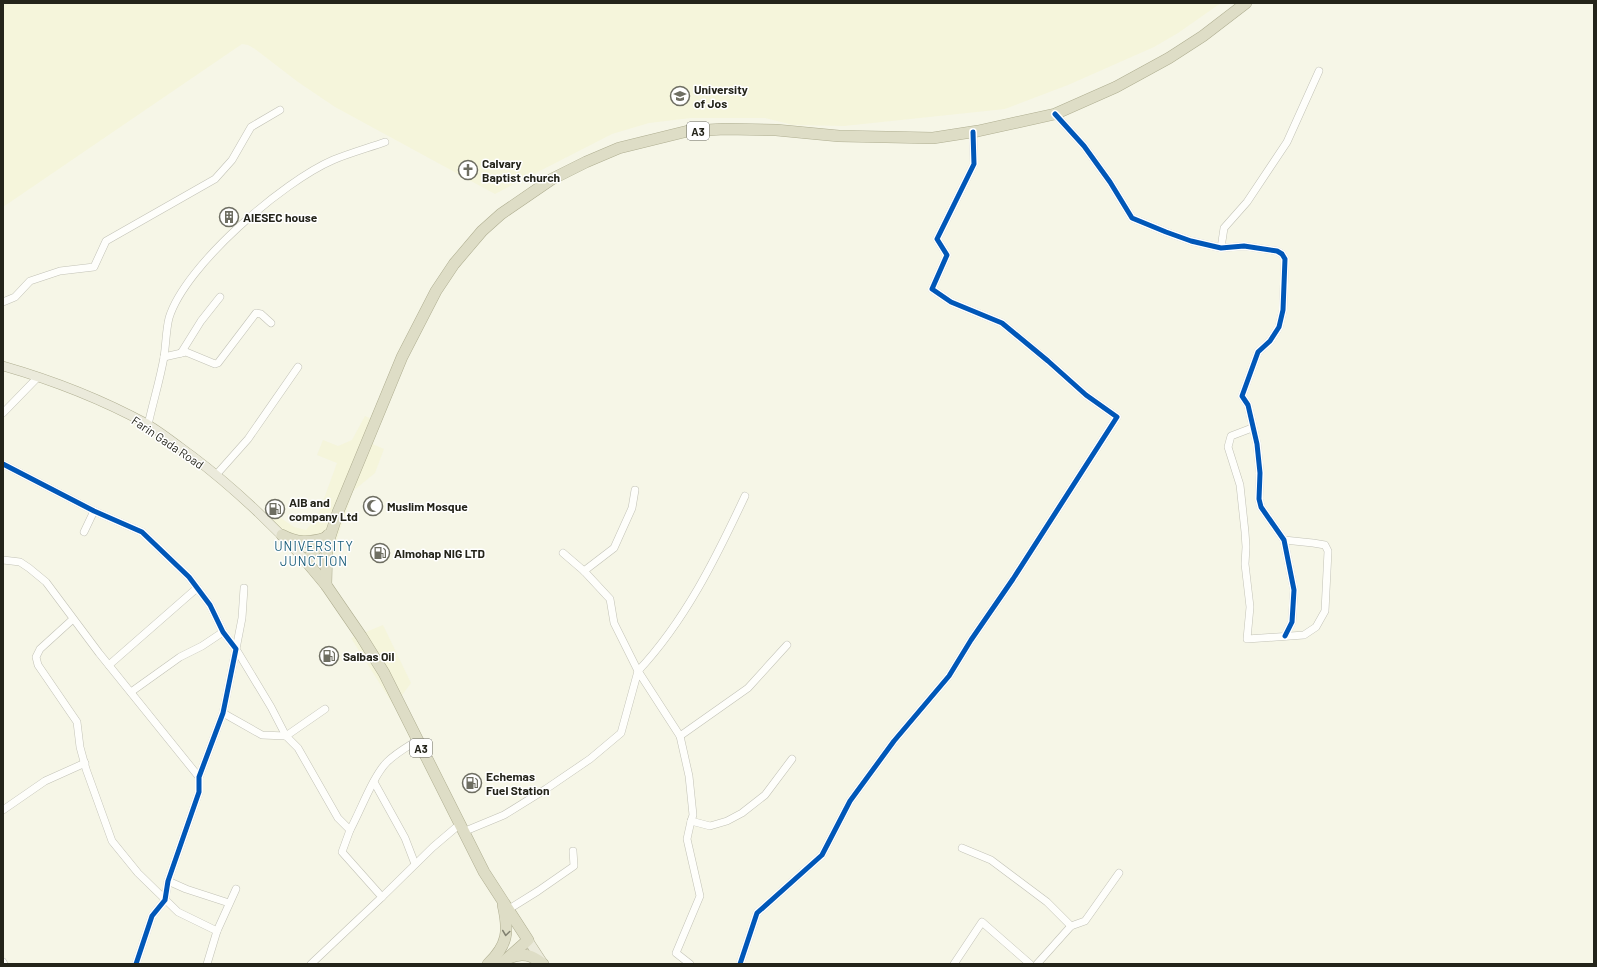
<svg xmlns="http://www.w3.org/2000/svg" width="1597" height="967" font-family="Barlow,sans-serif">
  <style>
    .built { fill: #f5f5db }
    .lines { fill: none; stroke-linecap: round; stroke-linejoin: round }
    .minor-casing { stroke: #c2c2b6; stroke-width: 8 }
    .major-casing { stroke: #afae91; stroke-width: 10 }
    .highway-casing { stroke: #afae91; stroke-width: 12 }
    .minor { stroke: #fefefb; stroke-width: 7 }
    .major { stroke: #ebeadb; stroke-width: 9 }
    .highway { stroke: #deddc6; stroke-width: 11 }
    .cycleway-casing { stroke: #fff; stroke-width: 8 }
    .cycleway { stroke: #0057b8; stroke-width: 5 }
    .oneway { stroke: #818070 }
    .labels { text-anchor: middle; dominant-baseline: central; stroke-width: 3; stroke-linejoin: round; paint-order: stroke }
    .shield { fill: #fff; stroke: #66665f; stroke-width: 1 }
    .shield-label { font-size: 11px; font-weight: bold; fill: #24241a }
    .poi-label { font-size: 12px; font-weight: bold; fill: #24241a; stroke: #fff; text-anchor: start }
    .street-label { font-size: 12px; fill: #24241a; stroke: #fff }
    .neighbourhood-label { font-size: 13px; letter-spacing: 1px; fill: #1b5e7b; stroke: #fff }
  </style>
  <rect width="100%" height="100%" fill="#f6f6e7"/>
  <!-- built -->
  <g class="built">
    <polygon points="3,3 1221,3 1178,33 1154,47 1068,85 1005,109 844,126 793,125 765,118 691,118 649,123 612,134 495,194 335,107 298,82 255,49 248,45 242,44 3,207"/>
    <polygon points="365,416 379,422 370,443 384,449 375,473 353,491 337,539 334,556 287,535 268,516 272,512 294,527 306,530 317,518 337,463 317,455 323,440 338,446 352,440"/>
    <polygon points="383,625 411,683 394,706 351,638"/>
  </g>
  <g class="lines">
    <defs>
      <g id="minor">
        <polyline points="1055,114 1084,146 1110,182 1132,218 1166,232 1191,241 1221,248 1244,246 1277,251 1282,254 1285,259 1283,310 1279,327 1270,341 1258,352 1242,396 1248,405 1257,444 1260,473 1259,499 1261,507 1284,540 1294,590 1292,622 1285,636"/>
        <polyline points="1221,248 1224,228 1247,202 1287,142 1319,71"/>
        <polyline points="3,302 15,297 30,281 60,271 94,267 106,241 215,179 232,160 251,127 280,110"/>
        <polyline points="181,353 201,321 220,297"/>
        <polyline points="164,357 186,352 215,364 218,363 256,313 261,314 271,323"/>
        <polyline points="3,413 38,377"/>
        <path d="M148,425C153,402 160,380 164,357C166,344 166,330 169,318C185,265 284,181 333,160C350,153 368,148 385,142"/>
        <polyline points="1252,428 1231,436 1228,447 1240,485 1245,532 1246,547 1245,564 1250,607 1247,639 1304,635 1316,627 1325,611 1328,551 1325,545 1313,543 1284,540"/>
        <polyline points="3,464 94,511 142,532 189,577 210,605 223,632 236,649 223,713 199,777 199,792 168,881 165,900 152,916 136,964"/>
        <polyline points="216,475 248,439 298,367"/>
        <polyline points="84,532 94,511"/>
        <path d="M563,553L584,571L610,599L614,623L638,671C685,621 716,558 745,496"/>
        <polyline points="3,560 20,562 29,568 46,582 99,653 199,777"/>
        <polyline points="584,571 614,548 632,508 635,490"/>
        <polyline points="244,588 242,618 236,649 271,707 286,736 298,748 338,818 350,830 342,852 382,897 311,964"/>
        <polyline points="73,619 40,649 36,657 38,665 77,722 80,747 86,769 112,841 138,873 178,912 217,931 207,964"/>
        <polyline points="109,665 197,588"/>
        <polyline points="131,692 180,657 202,646 223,632"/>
        <polyline points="223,713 262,735 286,736 325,709"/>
        <polyline points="680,736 689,776 693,815 691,821 710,826 727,821 742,813 765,795 792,759"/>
        <polyline points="374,782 405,838 415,864"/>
        <polyline points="3,810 45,781 85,763"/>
        <path d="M350,830C360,812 373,776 387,762C396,753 407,747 418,740"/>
        <polyline points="463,832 504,815 546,789 590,759 621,733 638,671 680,736 748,688 787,645"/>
        <polyline points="962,848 991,860 1047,902 1071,926"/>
        <polyline points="168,881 186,889 229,903"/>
        <polyline points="382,897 433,847 460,824"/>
        <polyline points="509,909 538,891 574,866 573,851"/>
        <polyline points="217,931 236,889"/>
        <polyline points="3,962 4,964"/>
        <polyline points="690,964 676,953 700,896 687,839 691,821"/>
        <polyline points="740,964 757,913 822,855 850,801 894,741 949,676 971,640 1013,579 1117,417 1086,395 1048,361 1002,323 951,302 932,289 947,255 937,239 974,164 973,132"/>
        <polyline points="954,964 982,922 1030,964"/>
        <polyline points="1037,964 1071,926 1085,921 1119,873"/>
      </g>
      <g id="major">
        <path d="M3,366C52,380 101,399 147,424C162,433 177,445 192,456C233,487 270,522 306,561"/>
        <polyline points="528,940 543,963"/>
      </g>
      <g id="highway">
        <path d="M282,535C297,543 309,543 325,538"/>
        <polyline points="328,535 306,561 326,585 361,636 384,673 484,872 528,940 501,964"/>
        <polyline points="326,585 327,546 338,512 402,357 436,291 454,264 482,231 501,214 552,179 586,162 619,148 688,131 725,129 776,130 839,136 933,138 978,131 1055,114 1116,87 1169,58 1203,36 1246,3"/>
        <path d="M509,958C522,952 532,955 543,964"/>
        <path d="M488,964C508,945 509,931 503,905"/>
      </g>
    </defs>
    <!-- minor casing -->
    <use href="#minor" class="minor-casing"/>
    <!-- major casing -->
    <use href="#major" class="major-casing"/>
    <!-- highway casing -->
    <use href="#highway" class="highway-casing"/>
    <!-- minor -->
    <use href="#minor" class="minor"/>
    <!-- major -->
    <use href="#major" class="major"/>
    <!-- highway -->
    <use href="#highway" class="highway"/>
    <defs>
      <g id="cycleway">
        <polyline points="1055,114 1084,146 1110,182 1132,218 1166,232 1191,241 1221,248 1244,246 1277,251 1282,254 1285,259 1283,310 1279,327 1270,341 1258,352 1242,396 1248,405 1257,444 1260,473 1259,499 1261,507 1284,540 1294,590 1292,622 1285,636"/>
        <polyline points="3,464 94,511 142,532 189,577 210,605 223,632 236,649 223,713 199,777 199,792 168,881 165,900 152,916 136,964"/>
        <polyline points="740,964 757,913 822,855 850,801 894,741 949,676 971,640 1013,579 1117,417 1086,395 1048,361 1002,323 951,302 932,289 947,255 937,239 974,164 973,132"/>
      </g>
    </defs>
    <!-- cycleway casing -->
    <use href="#cycleway" class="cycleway-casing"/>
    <!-- cycleway -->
    <use href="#cycleway" class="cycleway"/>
  </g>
  <!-- one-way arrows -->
  <defs><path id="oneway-chevron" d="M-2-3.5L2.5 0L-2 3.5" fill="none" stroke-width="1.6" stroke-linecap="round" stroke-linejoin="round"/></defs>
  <use class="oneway" href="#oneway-chevron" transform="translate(506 933) rotate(98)"/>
  <!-- icons -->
  <defs>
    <symbol id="university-ring" viewBox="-11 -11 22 22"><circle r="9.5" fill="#fff" stroke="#6e6e62" stroke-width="1.5"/><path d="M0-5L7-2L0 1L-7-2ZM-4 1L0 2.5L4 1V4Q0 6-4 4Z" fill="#6e6e62"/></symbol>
    <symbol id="church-ring" viewBox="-11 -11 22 22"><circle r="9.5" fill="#fff" stroke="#6e6e62" stroke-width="1.5"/><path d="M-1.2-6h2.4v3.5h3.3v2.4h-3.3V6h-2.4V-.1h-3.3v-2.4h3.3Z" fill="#6e6e62"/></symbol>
    <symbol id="building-ring" viewBox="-11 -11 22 22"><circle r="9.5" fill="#fff" stroke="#6e6e62" stroke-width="1.5"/><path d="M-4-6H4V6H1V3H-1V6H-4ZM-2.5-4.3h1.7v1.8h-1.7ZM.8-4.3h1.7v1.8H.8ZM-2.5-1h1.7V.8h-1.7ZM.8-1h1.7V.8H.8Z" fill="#6e6e62"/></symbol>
    <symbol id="mosque-ring" viewBox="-11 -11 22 22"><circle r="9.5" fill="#fff" stroke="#6e6e62" stroke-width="1.5"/><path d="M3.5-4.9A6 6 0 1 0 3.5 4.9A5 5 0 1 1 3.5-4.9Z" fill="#6e6e62"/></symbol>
    <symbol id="fuel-ring" viewBox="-11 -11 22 22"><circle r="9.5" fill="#fff" stroke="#6e6e62" stroke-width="1.5"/><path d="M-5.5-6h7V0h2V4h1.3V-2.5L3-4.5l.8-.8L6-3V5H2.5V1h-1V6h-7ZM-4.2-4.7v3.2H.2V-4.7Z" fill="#6e6e62"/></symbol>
  </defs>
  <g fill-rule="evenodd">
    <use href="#university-ring" x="669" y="85" width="22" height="22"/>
    <use href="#church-ring" x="457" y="159" width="22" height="22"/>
    <use href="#building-ring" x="218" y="206" width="22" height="22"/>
    <use href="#mosque-ring" x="362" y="495" width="22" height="22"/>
    <use href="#fuel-ring" x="264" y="498" width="22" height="22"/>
    <use href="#fuel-ring" x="369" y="542" width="22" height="22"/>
    <use href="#fuel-ring" x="318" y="645" width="22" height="22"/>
    <use href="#fuel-ring" x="461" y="772" width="22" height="22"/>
  </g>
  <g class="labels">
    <!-- shield labels -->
    <g class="shield">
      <rect x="687" y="122" width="22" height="18" rx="3"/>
      <rect x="410" y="739" width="22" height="18" rx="3"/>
    </g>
    <g class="shield-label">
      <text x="698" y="131">A3</text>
      <text x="421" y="748">A3</text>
    </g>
    <!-- poi labels -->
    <g class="poi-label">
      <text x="694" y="89">University<tspan x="694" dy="14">of Jos</tspan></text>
      <text x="482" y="163">Calvary<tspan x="482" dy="14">Baptist church</tspan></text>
      <text x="243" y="217">AIESEC house</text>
      <text x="289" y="502">AIB and<tspan x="289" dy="14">company Ltd</tspan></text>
      <text x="387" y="506">Muslim Mosque</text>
      <text x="394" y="553">Almohap NIG LTD</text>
      <text x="343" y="656">Salbas Oil</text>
      <text x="486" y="776">Echemas<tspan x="486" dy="14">Fuel Station</tspan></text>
    </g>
    <!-- street labels -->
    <g class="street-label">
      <text transform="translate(168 442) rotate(34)">Farin Gada Road</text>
    </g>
    <!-- neighbourhood labels -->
    <g class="neighbourhood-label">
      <text x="314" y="546">UNIVERSITY<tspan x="314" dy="15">JUNCTION</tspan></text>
    </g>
  </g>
  <!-- border -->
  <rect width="1597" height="967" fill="none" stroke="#24241a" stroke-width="8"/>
</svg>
